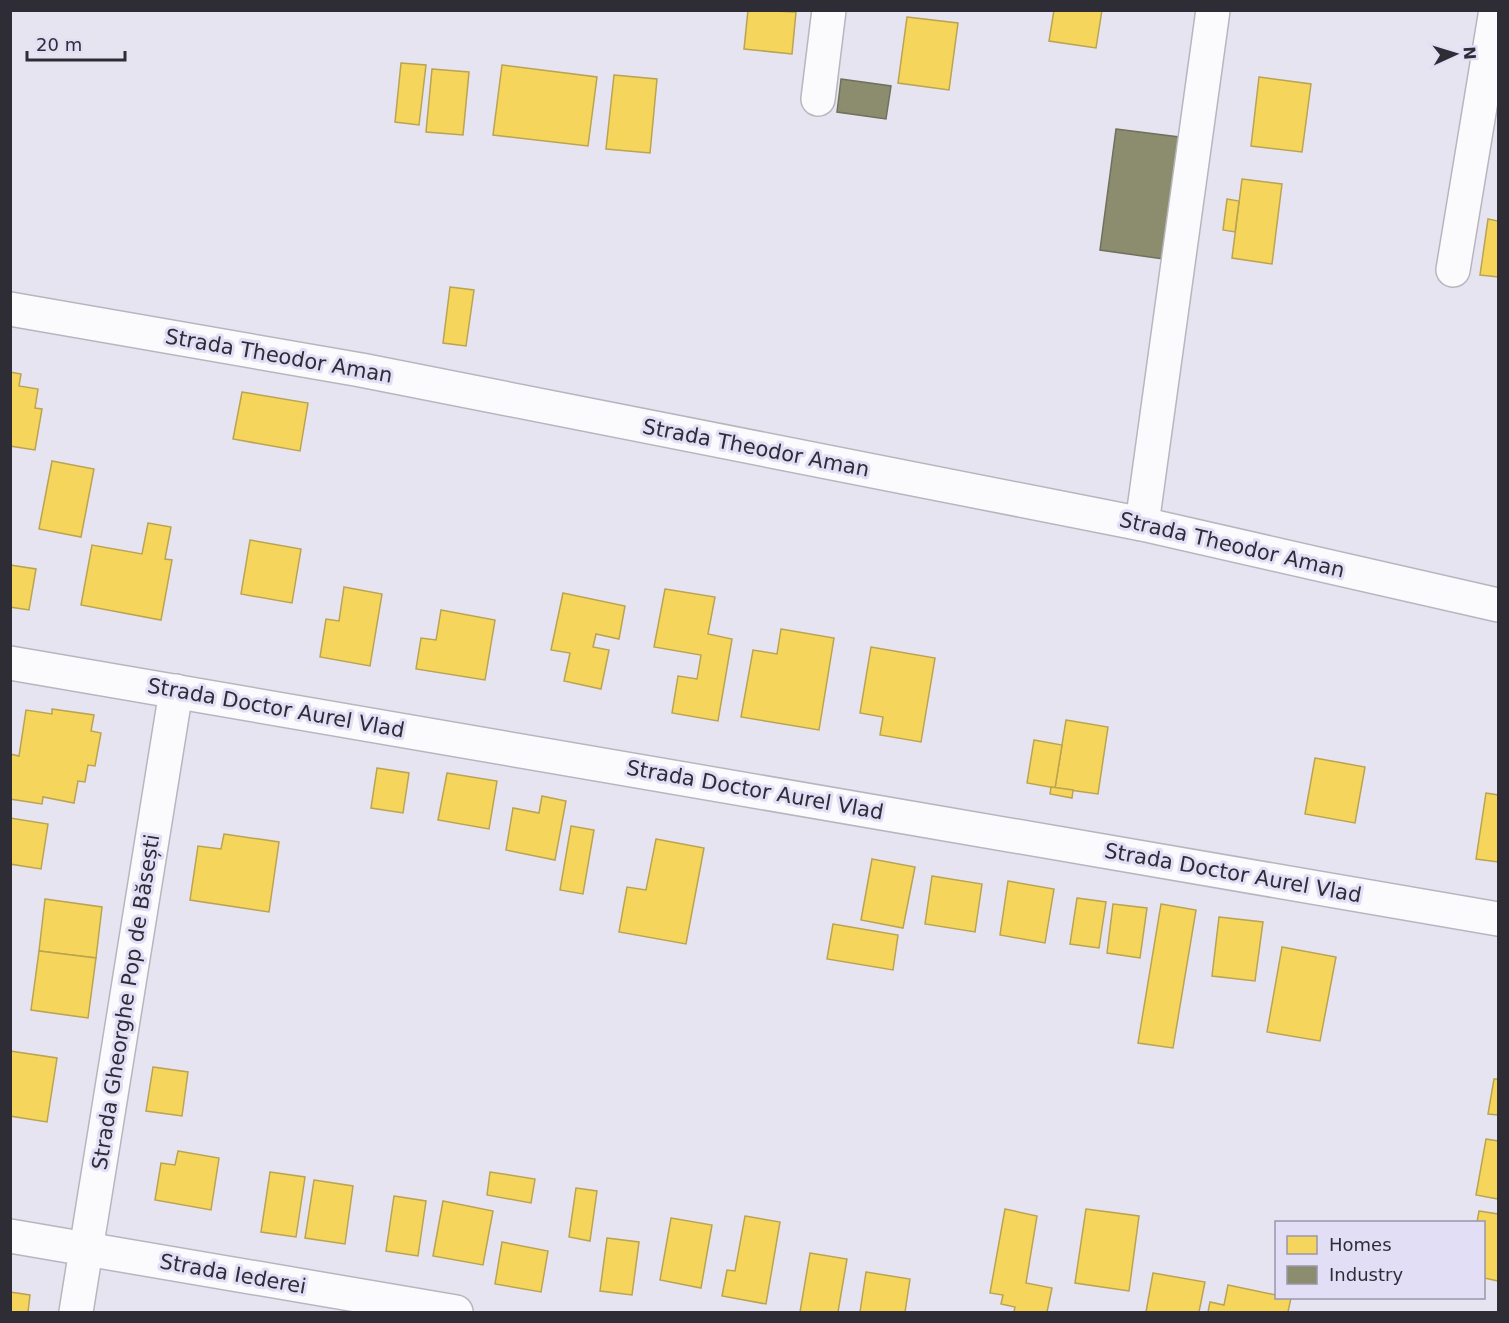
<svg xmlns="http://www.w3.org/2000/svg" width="1509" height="1323" font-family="'DejaVu Sans',sans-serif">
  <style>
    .homes { fill: #f6d55c; stroke: #baa351; stroke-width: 1.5 }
    .industry { fill: #8c8c6e; stroke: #70705d; stroke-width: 1.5 }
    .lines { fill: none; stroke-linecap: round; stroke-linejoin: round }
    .minor-casing { stroke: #b7b6bf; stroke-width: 36 }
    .minor { stroke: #fbfbfd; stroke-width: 33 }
    .labels { text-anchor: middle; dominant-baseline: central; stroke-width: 6; stroke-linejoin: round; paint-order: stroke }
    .street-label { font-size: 21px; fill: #2e2d36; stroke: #e2def6 }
  </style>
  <rect width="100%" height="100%" fill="#e6e4f0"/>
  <!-- homes -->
  <g class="homes">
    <polygon points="748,10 796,12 792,54 744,49"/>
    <polygon points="1054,10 1102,10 1096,48 1049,41"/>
    <polygon points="907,17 958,23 949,90 898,83"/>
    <polygon points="401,63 426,65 419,125 395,122"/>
    <polygon points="502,65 597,77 588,146 493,135"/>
    <polygon points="432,69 469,72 463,135 426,132"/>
    <polygon points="614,75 657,79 650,153 606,149"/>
    <polygon points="1259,77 1311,84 1302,152 1251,146"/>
    <polygon points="1242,179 1282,184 1272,264 1232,258"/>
    <polygon points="1227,199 1239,201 1235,232 1223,230"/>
    <polygon points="1488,219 1498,221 1498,277 1480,275"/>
    <polygon points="450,287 474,290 466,346 443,343"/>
    <polygon points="10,372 21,374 19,386 38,389 35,408 42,409 35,450 10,446"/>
    <polygon points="242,392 308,403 300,451 233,439"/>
    <polygon points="52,461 94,469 81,537 39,529"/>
    <polygon points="148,523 171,527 165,559 172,560 161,620 81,605 92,545 142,554"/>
    <polygon points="250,540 301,549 292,603 241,594"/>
    <polygon points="10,565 36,569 29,610 10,607"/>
    <polygon points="344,587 382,594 370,666 320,657 326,619 339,621"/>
    <polygon points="665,589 715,597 708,634 732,639 718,721 672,713 678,676 697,679 701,655 654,647"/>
    <polygon points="563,593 625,606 619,639 596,634 593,647 609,650 601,689 564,681 570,653 551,650"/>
    <polygon points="441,610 495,620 485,680 416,669 421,638 436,640"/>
    <polygon points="781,629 834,638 819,730 741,717 753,650 777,654"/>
    <polygon points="871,647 935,658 921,742 880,735 883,717 860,713"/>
    <polygon points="52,709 94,715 91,731 101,733 95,766 88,765 85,782 78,781 74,803 43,797 42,804 10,799 10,754 19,756 26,710 52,714"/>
    <polygon points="1066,720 1108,727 1098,794 1055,788"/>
    <polygon points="1034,740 1062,745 1055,788 1027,783"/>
    <polygon points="1315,758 1365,767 1355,823 1305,814"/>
    <polygon points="377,768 409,773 403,813 371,808"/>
    <polygon points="447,773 497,781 489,829 438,820"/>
    <polygon points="1051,787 1073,790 1072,798 1050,794"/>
    <polygon points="1486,793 1498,795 1498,862 1476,859"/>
    <polygon points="542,796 566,801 555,860 506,850 513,808 539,813"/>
    <polygon points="10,818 48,824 41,869 10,864"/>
    <polygon points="571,826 594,830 583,894 560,890"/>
    <polygon points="224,834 279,842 269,912 190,900 198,846 221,849"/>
    <polygon points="656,839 704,848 686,944 619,932 627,887 646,890"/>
    <polygon points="872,859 915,867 903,928 861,920"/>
    <polygon points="932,876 982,884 975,932 925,924"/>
    <polygon points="1008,881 1054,889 1045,943 1000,935"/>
    <polygon points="1077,898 1106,902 1099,948 1070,944"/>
    <polygon points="45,899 102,907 96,958 39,951"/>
    <polygon points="1113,904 1147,908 1140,958 1107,953"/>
    <polygon points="1161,904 1196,910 1173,1048 1138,1043"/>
    <polygon points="1219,917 1263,922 1255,981 1212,976"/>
    <polygon points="833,924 898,935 893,970 827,959"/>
    <polygon points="1282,947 1336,957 1320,1041 1267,1032"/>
    <polygon points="39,951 96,958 88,1018 31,1010"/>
    <polygon points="10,1051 57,1058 47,1122 10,1116"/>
    <polygon points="153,1067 188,1072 182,1116 146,1111"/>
    <polygon points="1494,1079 1498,1079 1498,1115 1488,1114"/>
    <polygon points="1486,1139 1498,1141 1498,1199 1476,1195"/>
    <polygon points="178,1151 219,1158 211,1210 155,1200 161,1163 175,1165"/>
    <polygon points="270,1172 305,1177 296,1237 261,1232"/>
    <polygon points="490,1172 535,1179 531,1203 487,1195"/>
    <polygon points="314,1180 353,1186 345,1244 305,1238"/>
    <polygon points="576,1188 597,1191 590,1241 569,1237"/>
    <polygon points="394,1196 426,1201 418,1256 386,1251"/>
    <polygon points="443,1201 493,1211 483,1265 433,1256"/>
    <polygon points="1005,1209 1037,1216 1026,1283 1052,1288 1047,1312 1014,1312 1015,1307 1001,1304 1003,1295 990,1293"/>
    <polygon points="1086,1209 1139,1216 1129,1291 1075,1283"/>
    <polygon points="1479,1211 1498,1214 1498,1281 1484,1278 1484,1222 1477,1222"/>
    <polygon points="745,1216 780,1222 766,1304 722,1296 727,1270 735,1271"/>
    <polygon points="671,1218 712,1225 701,1288 660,1280"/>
    <polygon points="607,1238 639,1242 632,1295 600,1291"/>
    <polygon points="502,1242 548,1251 541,1292 495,1284"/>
    <polygon points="810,1253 847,1259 838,1312 800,1312"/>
    <polygon points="866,1272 910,1279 905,1312 860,1312"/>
    <polygon points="1153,1273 1205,1282 1199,1312 1146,1312"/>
    <polygon points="1228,1285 1276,1295 1276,1298 1291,1298 1288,1312 1208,1312 1210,1302 1224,1305"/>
    <polygon points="10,1292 30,1295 28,1312 10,1312"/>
  </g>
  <!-- industry -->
  <g class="industry">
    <polygon points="841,79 891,86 886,119 837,112"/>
    <polygon points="1116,129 1179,137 1163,259 1100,250"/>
  </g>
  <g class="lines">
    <defs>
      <g id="minor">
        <polyline points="818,99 829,10"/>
        <polyline points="1453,270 1496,10"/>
        <polyline points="10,309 361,370 1142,524 1498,605"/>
        <polyline points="1142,524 1213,10"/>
        <polyline points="10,663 1498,919"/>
        <polyline points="10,1236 456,1312"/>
        <polyline points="76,1312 176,691"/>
      </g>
    </defs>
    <!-- minor casing -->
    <use href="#minor" class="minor-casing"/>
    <!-- minor -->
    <use href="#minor" class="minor"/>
  </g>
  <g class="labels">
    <!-- street labels -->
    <g class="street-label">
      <text transform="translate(279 356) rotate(10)">Strada Theodor Aman</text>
      <text transform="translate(756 448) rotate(11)">Strada Theodor Aman</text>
      <text transform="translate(1232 545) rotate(13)">Strada Theodor Aman</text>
      <text transform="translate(276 708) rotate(10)">Strada Doctor Aurel Vlad</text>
      <text transform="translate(755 790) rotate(10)">Strada Doctor Aurel Vlad</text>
      <text transform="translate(1233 873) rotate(10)">Strada Doctor Aurel Vlad</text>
      <text transform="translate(126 1002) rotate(-81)">Strada Gheorghe Pop de Băsești</text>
      <text transform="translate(233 1274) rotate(10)">Strada Iederei</text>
    </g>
  </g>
  <!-- border -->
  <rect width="1509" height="1323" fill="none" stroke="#2e2d36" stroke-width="24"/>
  <!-- legend -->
  <rect x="1275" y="1221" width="210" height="78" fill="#e2def6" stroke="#9a97a9" stroke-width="1.5"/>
  <rect x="1287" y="1236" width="30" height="18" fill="#f6d55c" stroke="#9a97a9" stroke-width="1.5"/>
  <text x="1329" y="1251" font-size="18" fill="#2e2d36">Homes</text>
  <rect x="1287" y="1266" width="30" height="18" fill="#8c8c6e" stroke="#9a97a9" stroke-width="1.5"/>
  <text x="1329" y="1281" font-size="18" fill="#2e2d36">Industry</text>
  <!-- north arrow -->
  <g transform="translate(1455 54) rotate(86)" stroke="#e2def6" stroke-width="4.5" paint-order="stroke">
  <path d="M0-4.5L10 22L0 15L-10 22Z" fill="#2e2d36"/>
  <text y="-9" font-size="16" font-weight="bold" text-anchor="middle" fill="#2e2d36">N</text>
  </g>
  <!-- scale -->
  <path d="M27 51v9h98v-9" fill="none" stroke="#2e2d36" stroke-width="3"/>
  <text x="36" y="51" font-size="18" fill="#2e2d36" stroke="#e2def6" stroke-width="4.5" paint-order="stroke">20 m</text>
</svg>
